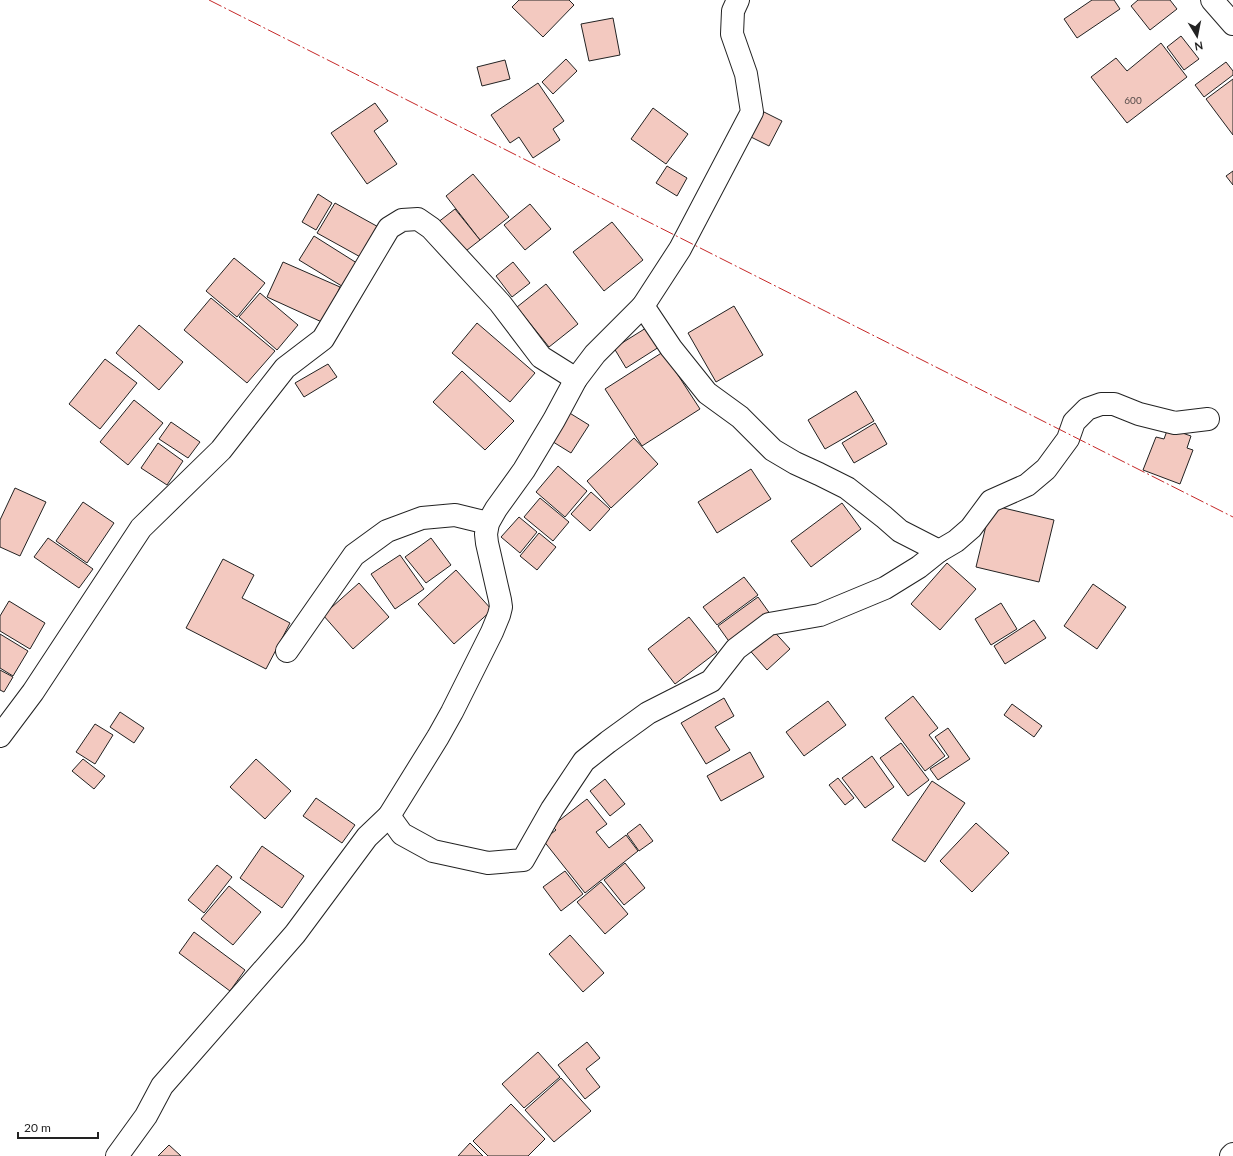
<svg xmlns="http://www.w3.org/2000/svg" width="1233" height="1156" font-family="Lato,sans-serif">
  <style>
    .building { fill: #f3c9c0; stroke: #222 }
    .lines { fill: none; stroke-linecap: round; stroke-linejoin: round }
    .minor-casing { stroke: #222; stroke-width: 24 }
    .tertiary-casing { stroke: #222; stroke-width: 24 }
    .minor { stroke: #fff; stroke-width: 22 }
    .tertiary { stroke: #fff; stroke-width: 22 }
    .power { stroke: #c62828; stroke-width: 1; stroke-dasharray: 14 3 2 3; stroke-linecap: butt }
    .labels { text-anchor: middle; dominant-baseline: central; stroke-width: 3; stroke-linejoin: round; paint-order: stroke }
    .number-label { font-size: 10px; fill: #564c4a }
  </style>
  <rect width="100%" height="100%" fill="#fff"/>
  <!-- building -->
  <g class="building">
    <polygon points="519,0 569,0 574,5 543,37 512,7"/>
    <polygon points="1092,0 1114,0 1120,9 1077,38 1064,19"/>
    <polygon points="1138,0 1170,0 1177,9 1150,30 1131,6"/>
    <polygon points="613,18 620,55 589,61 581,24"/>
    <polygon points="1181,36 1199,59 1184,70 1167,47"/>
    <polygon points="1161,43 1187,77 1127,123 1091,77 1116,58 1127,71"/>
    <polygon points="566,59 577,71 553,94 542,82"/>
    <polygon points="505,60 510,79 482,86 477,67"/>
    <polygon points="1226,62 1233,71 1233,75 1204,97 1195,85"/>
    <polygon points="1233,79 1233,135 1206,99"/>
    <polygon points="538,83 564,121 553,129 560,140 533,158 519,137 510,143 491,115"/>
    <polygon points="375,103 388,121 374,131 397,164 367,184 331,133"/>
    <polygon points="653,108 688,134 666,164 631,139"/>
    <polygon points="764,112 782,121 769,146 751,137"/>
    <polygon points="667,166 687,178 677,196 656,183"/>
    <polygon points="1233,171 1233,185 1226,176"/>
    <polygon points="473,174 509,217 480,240 446,196"/>
    <polygon points="318,194 332,203 316,230 302,222"/>
    <polygon points="335,203 382,229 364,259 317,233"/>
    <polygon points="530,204 551,229 525,250 504,225"/>
    <polygon points="455,209 480,240 462,254 437,223"/>
    <polygon points="612,222 643,260 604,291 573,252"/>
    <polygon points="314,236 360,265 345,288 299,260"/>
    <polygon points="234,258 265,283 237,317 206,291"/>
    <polygon points="283,262 340,287 324,323 267,297"/>
    <polygon points="513,262 530,283 512,297 496,276"/>
    <polygon points="546,284 578,324 549,347 517,307"/>
    <polygon points="260,293 298,325 277,350 239,317"/>
    <polygon points="211,298 275,351 247,383 184,330"/>
    <polygon points="734,306 763,355 716,382 688,333"/>
    <polygon points="477,323 535,373 510,402 452,353"/>
    <polygon points="139,325 183,362 159,390 116,353"/>
    <polygon points="646,328 659,347 626,368 614,348"/>
    <polygon points="663,352 700,409 642,446 605,389"/>
    <polygon points="105,359 137,383 100,429 69,404"/>
    <polygon points="328,364 337,377 304,397 295,383"/>
    <polygon points="462,371 514,421 485,450 433,402"/>
    <polygon points="856,391 874,421 825,449 808,420"/>
    <polygon points="134,400 163,423 128,465 100,442"/>
    <polygon points="568,412 589,425 571,453 550,440"/>
    <polygon points="171,422 200,442 188,458 159,439"/>
    <polygon points="875,423 887,444 854,463 842,443"/>
    <polygon points="1168,428 1191,436 1187,448 1193,450 1180,484 1143,470 1156,437 1164,439"/>
    <polygon points="634,438 658,464 611,508 587,481"/>
    <polygon points="158,443 183,461 167,485 141,468"/>
    <polygon points="558,466 587,491 565,517 536,492"/>
    <polygon points="751,469 771,499 717,533 698,502"/>
    <polygon points="15,488 46,502 20,556 0,547 0,520"/>
    <polygon points="591,492 610,509 590,531 571,514"/>
    <polygon points="540,498 569,522 553,541 524,517"/>
    <polygon points="83,502 114,523 87,563 56,541"/>
    <polygon points="842,503 861,529 811,567 791,541"/>
    <polygon points="991,505 1054,520 1039,582 976,567"/>
    <polygon points="519,517 537,532 520,553 501,537"/>
    <polygon points="539,533 556,547 537,570 520,556"/>
    <polygon points="48,538 93,569 79,588 34,557"/>
    <polygon points="431,538 451,565 426,583 405,557"/>
    <polygon points="400,555 424,589 395,609 371,574"/>
    <polygon points="223,559 254,575 242,598 290,623 266,669 186,628"/>
    <polygon points="947,563 976,589 940,630 911,604"/>
    <polygon points="456,570 492,610 454,644 418,604"/>
    <polygon points="744,577 758,595 717,625 703,607"/>
    <polygon points="359,583 389,617 353,649 323,615"/>
    <polygon points="1093,584 1126,607 1097,649 1064,626"/>
    <polygon points="758,597 773,618 733,647 718,626"/>
    <polygon points="9,601 45,623 30,649 0,631 0,616"/>
    <polygon points="1001,603 1017,629 991,645 975,619"/>
    <polygon points="689,617 717,652 675,684 648,649"/>
    <polygon points="1034,620 1046,638 1005,664 994,646"/>
    <polygon points="769,626 790,649 767,670 746,646"/>
    <polygon points="0,634 28,651 13,676 0,668"/>
    <polygon points="0,670 13,677 4,692 0,690"/>
    <polygon points="913,696 938,728 929,735 945,756 925,771 885,718"/>
    <polygon points="724,698 734,716 715,727 730,750 706,764 681,723"/>
    <polygon points="828,701 846,725 804,756 786,732"/>
    <polygon points="1012,704 1042,726 1034,737 1004,715"/>
    <polygon points="120,712 144,728 134,743 110,727"/>
    <polygon points="95,724 113,735 95,764 76,752"/>
    <polygon points="948,728 970,759 938,780 930,769 949,757 935,737"/>
    <polygon points="901,743 929,780 908,796 880,758"/>
    <polygon points="750,752 764,777 721,801 707,776"/>
    <polygon points="872,756 894,787 865,808 842,778"/>
    <polygon points="83,759 105,776 94,789 72,771"/>
    <polygon points="256,759 291,791 265,819 230,787"/>
    <polygon points="838,778 854,798 845,805 829,785"/>
    <polygon points="605,779 625,804 610,816 590,791"/>
    <polygon points="932,781 965,803 925,862 892,840"/>
    <polygon points="316,798 355,825 342,843 303,816"/>
    <polygon points="587,799 607,824 596,832 609,848 626,835 638,851 585,893 543,840 556,830 552,826"/>
    <polygon points="976,823 1009,853 972,892 940,861"/>
    <polygon points="640,824 653,841 639,851 627,834"/>
    <polygon points="262,846 304,876 282,908 240,878"/>
    <polygon points="625,863 645,888 624,905 604,880"/>
    <polygon points="217,865 232,877 204,913 188,900"/>
    <polygon points="565,871 583,894 561,911 543,887"/>
    <polygon points="601,882 628,914 605,934 577,902"/>
    <polygon points="229,886 261,912 233,945 201,919"/>
    <polygon points="194,932 245,970 230,991 179,953"/>
    <polygon points="570,935 604,973 583,992 549,954"/>
    <polygon points="587,1042 600,1058 586,1069 600,1087 585,1099 558,1065"/>
    <polygon points="538,1052 560,1077 524,1108 502,1084"/>
    <polygon points="561,1078 591,1111 554,1142 525,1110"/>
    <polygon points="511,1104 545,1139 528,1156 488,1156 473,1141"/>
    <polygon points="470,1143 483,1156 458,1156"/>
    <polygon points="169,1145 181,1156 158,1156"/>
  </g>
  <g class="lines">
    <defs>
      <g id="minor">
        <polyline points="939,551 956,541 971,528 991,501 1027,485 1046,469 1068,439 1074,422 1087,409 1101,404 1114,404 1139,414 1175,423 1208,419"/>
        <polyline points="287,651 354,555 387,531 422,518 455,515 488,523"/>
        <polyline points="0,736 33,692 141,528 221,450 285,368 323,339 389,228 402,220 418,219 431,228 500,303 541,357 576,379"/>
        <polyline points="389,816 402,834 433,851 488,863 523,860 552,809 584,761 608,742 648,713 711,681 736,649 769,624 820,615 885,588 919,567 939,551 900,531 884,517 847,488 819,474 795,463 773,450 740,417 707,393 671,348 643,306"/>
        <polyline points="117,1156 146,1116 162,1086 295,934 367,837 389,816 438,737 452,712 492,632 499,615 501,607 500,600 487,543 486,534 488,523 496,509 524,470 554,420 576,379 595,354 643,306 680,249 752,112 746,74 732,34 733,11 738,0"/>
        <polyline points="1231,1156 1233,1154"/>
      </g>
      <polyline id="tertiary" points="1212,0 1233,24"/>
    </defs>
    <!-- minor casing -->
    <use href="#minor" class="minor-casing"/>
    <!-- tertiary casing -->
    <use href="#tertiary" class="tertiary-casing"/>
    <!-- minor -->
    <use href="#minor" class="minor"/>
    <!-- tertiary -->
    <use href="#tertiary" class="tertiary"/>
    <!-- power -->
    <polyline class="power" points="209,0 1233,517"/>
  </g>
  <g class="labels">
    <!-- number labels -->
    <g class="number-label">
      <text x="1133" y="100">600</text>
    </g>
  </g>
  <!-- north arrow -->
  <g transform="translate(1197 36) rotate(170)" stroke="#ffffff" stroke-width="3" paint-order="stroke">
  <path d="M0-3L7 15L0 10L-7 15Z" fill="#222222"/>
  <text y="-6" font-size="11" font-weight="bold" text-anchor="middle" fill="#222222">N</text>
  </g>
  <!-- scale -->
  <path d="M18 1132v6h80v-6" fill="none" stroke="#222222" stroke-width="2"/>
  <text x="24" y="1132" font-size="12" fill="#222222" stroke="#ffffff" stroke-width="3" paint-order="stroke">20 m</text>
</svg>
